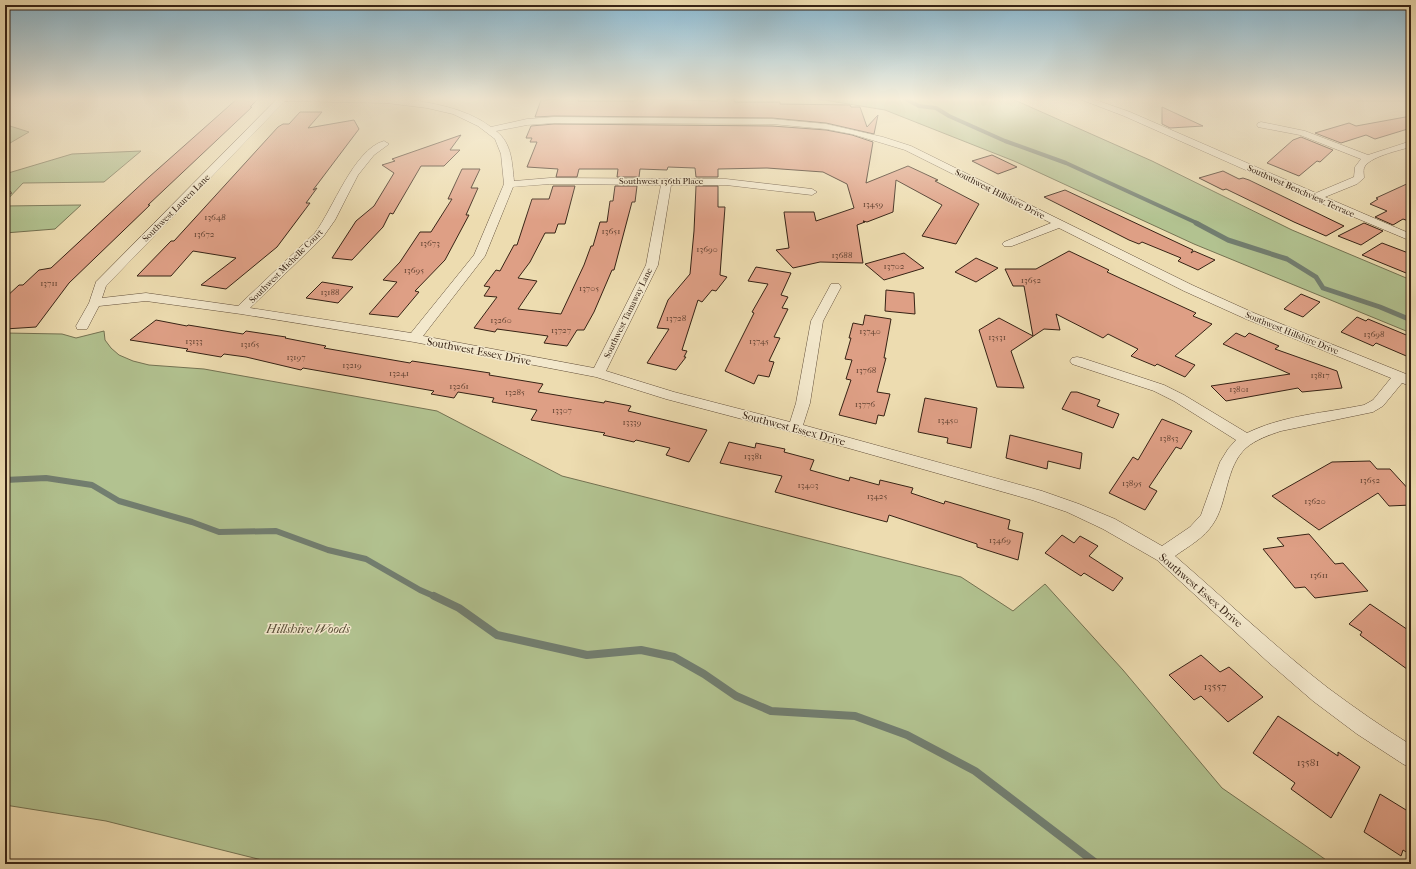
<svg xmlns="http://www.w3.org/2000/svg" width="1416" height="869" font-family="'IM FELL French Canon',serif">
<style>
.green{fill:#b2c290;stroke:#747252}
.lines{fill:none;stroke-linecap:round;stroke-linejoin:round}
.stream-far3{stroke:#727e70;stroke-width:4}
.stream-far2{stroke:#727e70;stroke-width:5}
.stream-far1{stroke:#727e70;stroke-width:6}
.stream{stroke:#727e70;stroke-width:8}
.building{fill:#de9f85;stroke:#372315}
.lane-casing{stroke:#64513c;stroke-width:2}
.street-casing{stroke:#64513c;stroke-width:1}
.secondary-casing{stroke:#372315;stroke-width:2}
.lane{fill:#f3e8cc;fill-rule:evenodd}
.street{fill:#f3e8cc;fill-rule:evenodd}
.secondary{fill:#f3e8cc;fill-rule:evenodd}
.labels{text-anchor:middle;stroke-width:3;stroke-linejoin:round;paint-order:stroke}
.far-street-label{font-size:9px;fill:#372315;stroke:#f3e8cc}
.number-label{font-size:9px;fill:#614231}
.street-label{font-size:11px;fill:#372315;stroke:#f3e8cc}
.near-number-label{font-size:11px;fill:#614231}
.near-park-label{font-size:13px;font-style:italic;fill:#564b34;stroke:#f3e8cc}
</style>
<rect width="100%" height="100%" fill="#eddcb0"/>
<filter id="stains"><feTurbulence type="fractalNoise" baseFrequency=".005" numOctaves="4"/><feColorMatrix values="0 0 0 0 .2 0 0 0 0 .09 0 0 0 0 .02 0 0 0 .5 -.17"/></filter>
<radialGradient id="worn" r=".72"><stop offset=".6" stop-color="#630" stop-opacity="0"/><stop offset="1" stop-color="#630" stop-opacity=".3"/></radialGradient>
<!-- green -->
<path class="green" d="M812,98H1010L1152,161L1292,230L1411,280V333L1194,244L1014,161L885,110Z
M1353,98H1411V101H1357Z
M5,126H10L29,132L5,146Z
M141,151L104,182L23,183L5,202V174L72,154Z
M81,205L55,229L5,233V206Z
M104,331L105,340L111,348L119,355L133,361L149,365L204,369L437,411L562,476L961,577L1013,611L1045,584L1123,670L1222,788L1332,864H278L106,821L5,805V333L62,334L76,338Z"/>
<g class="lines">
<!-- stream-far3 -->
<path class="stream-far3" d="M904,98L919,106L936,108L949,116L1005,141L1066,163L1199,224"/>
<!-- stream-far2 -->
<path class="stream-far2" d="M1196,223L1228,240L1287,259L1316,277L1323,288L1380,307L1411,320"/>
<!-- stream-far1 -->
<path class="stream-far1" d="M5,480L46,478L92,485L119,501L192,522L219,532L276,531L328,550L366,559L420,590L436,597"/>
<!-- stream -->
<path class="stream" d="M434,596L459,608L497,635L587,655L641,650L674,657L704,674L736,696L771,711L855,716L907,735L975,771L1097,864"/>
</g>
<!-- building -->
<path class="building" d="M238,98H259L250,107H252L148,205H150L69,283L36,327L5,329V298L19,285H23L39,270L51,268L149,177Z
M562,99H579L578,101H634L635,99L718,101V99H734L735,102H780V104L850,105L851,107H860L867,127L878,115L874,134L826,123L772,118L554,116L535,117L541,100Z
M1162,107L1203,126L1170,128L1162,124Z
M300,112H322L308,128L354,120L359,129L313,190L317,188L306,203H310L277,247L226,289L201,285L236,258L193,251L171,276H137L171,241H174L278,127L283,124H289Z
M1411,116V128L1375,139L1366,135L1341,143L1315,133L1349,123L1356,126Z
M554,124L772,126L826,130L852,135L873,142L866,183L908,166L938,180L935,181L979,204L956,244L922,236L942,205L896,180L893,212L867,222L863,221L865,222L857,225L863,263L820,262L793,268L776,250L789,248L784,212H814L816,221L854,208L847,184L823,172L767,168L718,169V177H696L695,168L668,167L667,170L640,169L639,177H617L618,169H579L577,177H556L558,169L527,167L537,142H530L532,138H526L531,126Z
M461,135L450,150H460L444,166H421L393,214L390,213L383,227L352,260L332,258L356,221L374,206L394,173L382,165L395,161L392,159Z
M1301,137L1333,150L1320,162L1317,161L1299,176L1267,163L1293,140Z
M992,155L1017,167L998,174L972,161Z
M462,169H480L471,188H478L466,215H469L445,260L415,291L419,292L398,317L369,314L397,282L383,280L400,262L420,232H431L452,199H448Z
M1223,171L1239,179L1243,178L1249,180L1344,226L1326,236L1294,222L1226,189L1223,190L1199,178Z
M1411,182V222L1403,219L1393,225L1375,217L1387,211L1370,204L1378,199L1376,198Z
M553,186H575L565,224H558L555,233H545L530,262L518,278L537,281L518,309L561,314L584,265L591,246H593L600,222H607L610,201H613L615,186H637L635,202H632L614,270H612L594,312L584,330H577L567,346L544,343L548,336L497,329L495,332L474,328L497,297L484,296L490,287L484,286L496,270L500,271L514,245H517L532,199H549Z
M696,186H718V207H725L720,275L727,277L716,291L712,290L702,302L698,300L682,350L687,351L684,357H686L676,370L647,363L669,329L657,328L668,300L690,274L694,231Z
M1065,190L1193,250L1191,253L1194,251L1215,260L1198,270L1178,261L1181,258L1142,242L1139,244L1129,240L1044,197Z
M1364,223L1383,231L1361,245L1338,236Z
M1382,243L1411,254V275L1362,255Z
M1069,251L1109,270L1107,272L1196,313L1193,316L1212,324L1175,356L1195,365L1185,377L1157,364L1155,366L1131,356L1138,349L1108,334L1103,338L1056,314L1060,330L1044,329L1011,351L1024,388L997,387L979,330L999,318L1033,336L1024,286H1013L1005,269H1036Z
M904,253L924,268L884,280L865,264Z
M976,258L998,268L976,282L955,272Z
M756,267L791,273L781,295L788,297L782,308L788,309L774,337L780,338L769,361L774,362L769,377L758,375L754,384L725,371L754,313L752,312L768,284L748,281Z
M322,282L353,287L338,303L306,298Z
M886,290L914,293L915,314L885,311Z
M1301,294L1320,302L1303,317L1284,309Z
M865,315L891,319L884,358H886L877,392L890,394L884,416L878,415L876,424L839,415L851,380L846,379L852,360L845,359L851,338H849L853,323L863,325Z
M1357,317L1366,321L1368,319L1411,337V358L1376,343L1373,346L1341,332Z
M156,320L187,326L188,325L243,334L246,331L286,337L285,338L326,346L324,348L410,363L412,361L490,373L489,375L543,384L538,392L604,403L605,401L631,406L628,411L707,430L689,462L666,455L670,448L636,440L634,442L603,435L605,433L531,420L537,410L492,402L494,398L458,392L454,398L431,394L434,391L303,368L301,370L246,357L224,354L221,357L186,351L188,349L130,340Z
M1236,333L1245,337L1249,333L1279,346L1275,349L1337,371L1342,388L1302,392L1298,388L1226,401L1211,386L1290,374L1223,344Z
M1071,392H1077L1100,400L1097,406L1119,414L1113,428L1062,409Z
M925,398L977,408L971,448L947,443L948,438L918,432Z
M1162,419L1192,431L1181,449L1176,447L1149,487L1157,491L1145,510L1109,493L1133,457L1138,460Z
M1010,435L1082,453L1080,469L1048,461L1047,469L1006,458Z
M729,442L755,448L756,443L785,449L784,452L814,460L810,470L849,481L850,477L879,485L880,480L913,488L911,493L944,504L945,501L1010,520L1008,529L1023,533L1018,560L977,547V544L889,515L887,522L775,492L782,476L720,463Z
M1370,461L1377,469H1390L1411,492V505L1389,506L1378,493L1319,530L1272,496L1332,462Z
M1309,534L1335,564L1343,563L1368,591L1315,598L1305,587L1295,588L1263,549L1284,546L1277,538Z
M1062,535L1074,543L1080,536L1098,546L1089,556L1123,578L1113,591L1084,573L1081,576L1045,553Z
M1370,604L1411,632V672L1360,635L1362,632L1349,624Z
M1201,655L1220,672L1229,667L1263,697L1228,722L1201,696L1194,700L1169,675Z
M1278,716L1338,756V752L1360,767L1331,818L1291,789L1295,783L1253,753Z
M1380,794L1411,813V855L1403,850L1401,856L1364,832Z"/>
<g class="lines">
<defs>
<path id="lane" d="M5,191L10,192L11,193L5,195Z"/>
<path id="street" d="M278,98C339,98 441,89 491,127L527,119L554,117L772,119L826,124L883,137L911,146L1192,285L1254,313L1411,376V386L1402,383L1383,406L1373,412L1281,431C1269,435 1255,440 1246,448C1225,467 1228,502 1213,524C1204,538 1189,546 1175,556C1226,600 1275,647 1328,688C1355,708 1382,727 1411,745V768L1403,764L1357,734L1313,701L1268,662L1157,560L1103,529L1067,512L1032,500L795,433L666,399L596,377L414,342L241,314L146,301L99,306L87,329H77L76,326L89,303L96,282ZM285,101L387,103L427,108L453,114L478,126L495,139L501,154L504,184L474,255L411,333L250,308L323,237L335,220L358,175L374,155L389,144L384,141C354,149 333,209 315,233L238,306L146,293L102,298L106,286ZM554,123L772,124L826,129L852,134L905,150L1051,223L1004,242L1002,244L1004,246H1012L1059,228L1184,291L1246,319L1391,378L1373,400L1364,405C1325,413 1284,415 1247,433L1184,395L1164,385L1082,358L1077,357L1072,358L1070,361L1072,364L1154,391L1174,401L1236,440L1228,449L1220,462L1201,515L1190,527L1162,546L1115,519L1079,504L1042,491L803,425L810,403L823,321L841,287L839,284H831L811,321L796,403L790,422L674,392L606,371L658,265L671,185H726L812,195L817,192L812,189L726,179L550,178L514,181C512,163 512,143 496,131L527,125ZM550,184L661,185L646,265L594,368L423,336L485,256L513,187Z
M1077,98H1090L1130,112L1316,193L1354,177L1355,167L1361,159L1300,135L1258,127L1257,125L1258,123L1261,122L1305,131L1368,155L1411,141V147C1400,150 1368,157 1364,168C1363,171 1364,175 1364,178L1357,184L1325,197L1411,234V241L1311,199L1124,116Z"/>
<path id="secondary" d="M275,98H289L287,101H277Z"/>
</defs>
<!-- lane casing -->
<use href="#lane" class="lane-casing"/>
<!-- street casing -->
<use href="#street" class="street-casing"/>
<!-- secondary casing -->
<use href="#secondary" class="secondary-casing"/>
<!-- lane -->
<use href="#lane" class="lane"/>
<!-- street -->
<use href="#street" class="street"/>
<!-- secondary -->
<use href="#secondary" class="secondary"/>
</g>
<!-- sky -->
<linearGradient id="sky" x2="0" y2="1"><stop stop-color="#88b7d0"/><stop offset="0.45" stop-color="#f7efdb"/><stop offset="1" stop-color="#f7efdb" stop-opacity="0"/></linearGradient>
<rect width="1416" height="220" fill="url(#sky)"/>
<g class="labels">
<!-- far-street labels -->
<g class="far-street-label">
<text x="661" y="184">Southwest 136th Place</text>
<text transform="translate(1301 191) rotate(24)" y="3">Southwest Benchview Terrace</text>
<text transform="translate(1000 194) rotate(27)" y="3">Southwest Hillshire Drive</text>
<text transform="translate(176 208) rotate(-45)" y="3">Southwest Lauren Lane</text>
<text transform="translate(286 266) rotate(-45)" y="3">Southwest Michelle Court</text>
<text transform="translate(628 313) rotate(-64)" y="3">Southwest Tamaway Lane</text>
<text transform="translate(1292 333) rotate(22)" y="3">Southwest Hillshire Drive</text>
</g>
<!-- number labels -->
<g class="number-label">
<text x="873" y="207">13459</text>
<text x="215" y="220">13648</text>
<text x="611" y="234">13651</text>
<text x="204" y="237">13672</text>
<text x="430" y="246">13673</text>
<text x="707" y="252">13690</text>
<text x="842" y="258">13688</text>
<text x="894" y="269">13702</text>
<text x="414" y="273">13695</text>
<text x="1031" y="283">13652</text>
<text x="49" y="286">13711</text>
<text x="589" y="291">13705</text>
<text x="330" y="295">13188</text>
<text x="676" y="321">13728</text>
<text x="501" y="323">13260</text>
<text x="561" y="333">13727</text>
<text x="870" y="334">13740</text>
<text x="1374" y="337">13698</text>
<text x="997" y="340">13531</text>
<text x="194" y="344">13133</text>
<text x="759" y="344">13745</text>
<text x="250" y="347">13165</text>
<text x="296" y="360">13197</text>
<text x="352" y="368">13219</text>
<text x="866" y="373">13768</text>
<text x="399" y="376">13241</text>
<text x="1320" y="378">13817</text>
<text x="459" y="389">13261</text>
<text x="1239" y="392">13801</text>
<text x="515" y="395">13285</text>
<text x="865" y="407">13776</text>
<text x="562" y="413">13307</text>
<text x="948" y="423">13450</text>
<text x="632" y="425">13339</text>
<text x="1169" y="441">13853</text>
<text x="753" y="459">13381</text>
<text x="1370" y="483">13652</text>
<text x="1132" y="486">13895</text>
<text x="808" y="488">13403</text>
<text x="877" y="499">13425</text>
<text x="1315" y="504">13620</text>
<text x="1000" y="543">13469</text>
<text x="1319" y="578">13611</text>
</g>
<!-- street labels -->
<g class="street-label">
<text transform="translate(479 351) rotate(11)" y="4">Southwest Essex Drive</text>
<text transform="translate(794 428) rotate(15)" y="4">Southwest Essex Drive</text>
<text transform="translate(1201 590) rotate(41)" y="4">Southwest Essex Drive</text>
</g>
<!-- near-number labels -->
<g class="near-number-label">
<text x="1215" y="690">13557</text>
<text x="1308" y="766">13581</text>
</g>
<!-- near-park labels -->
<g class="near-park-label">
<text x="308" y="633">Hillshire Woods</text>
</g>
</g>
<!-- margin -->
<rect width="1416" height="869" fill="none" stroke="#eddcb0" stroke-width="20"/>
<rect x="6" y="6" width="1404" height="857" fill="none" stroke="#372315" stroke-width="2"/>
<rect x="10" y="10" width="1396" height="849" fill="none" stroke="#372315"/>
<rect width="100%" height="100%" filter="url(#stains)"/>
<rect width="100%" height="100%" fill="url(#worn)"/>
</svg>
